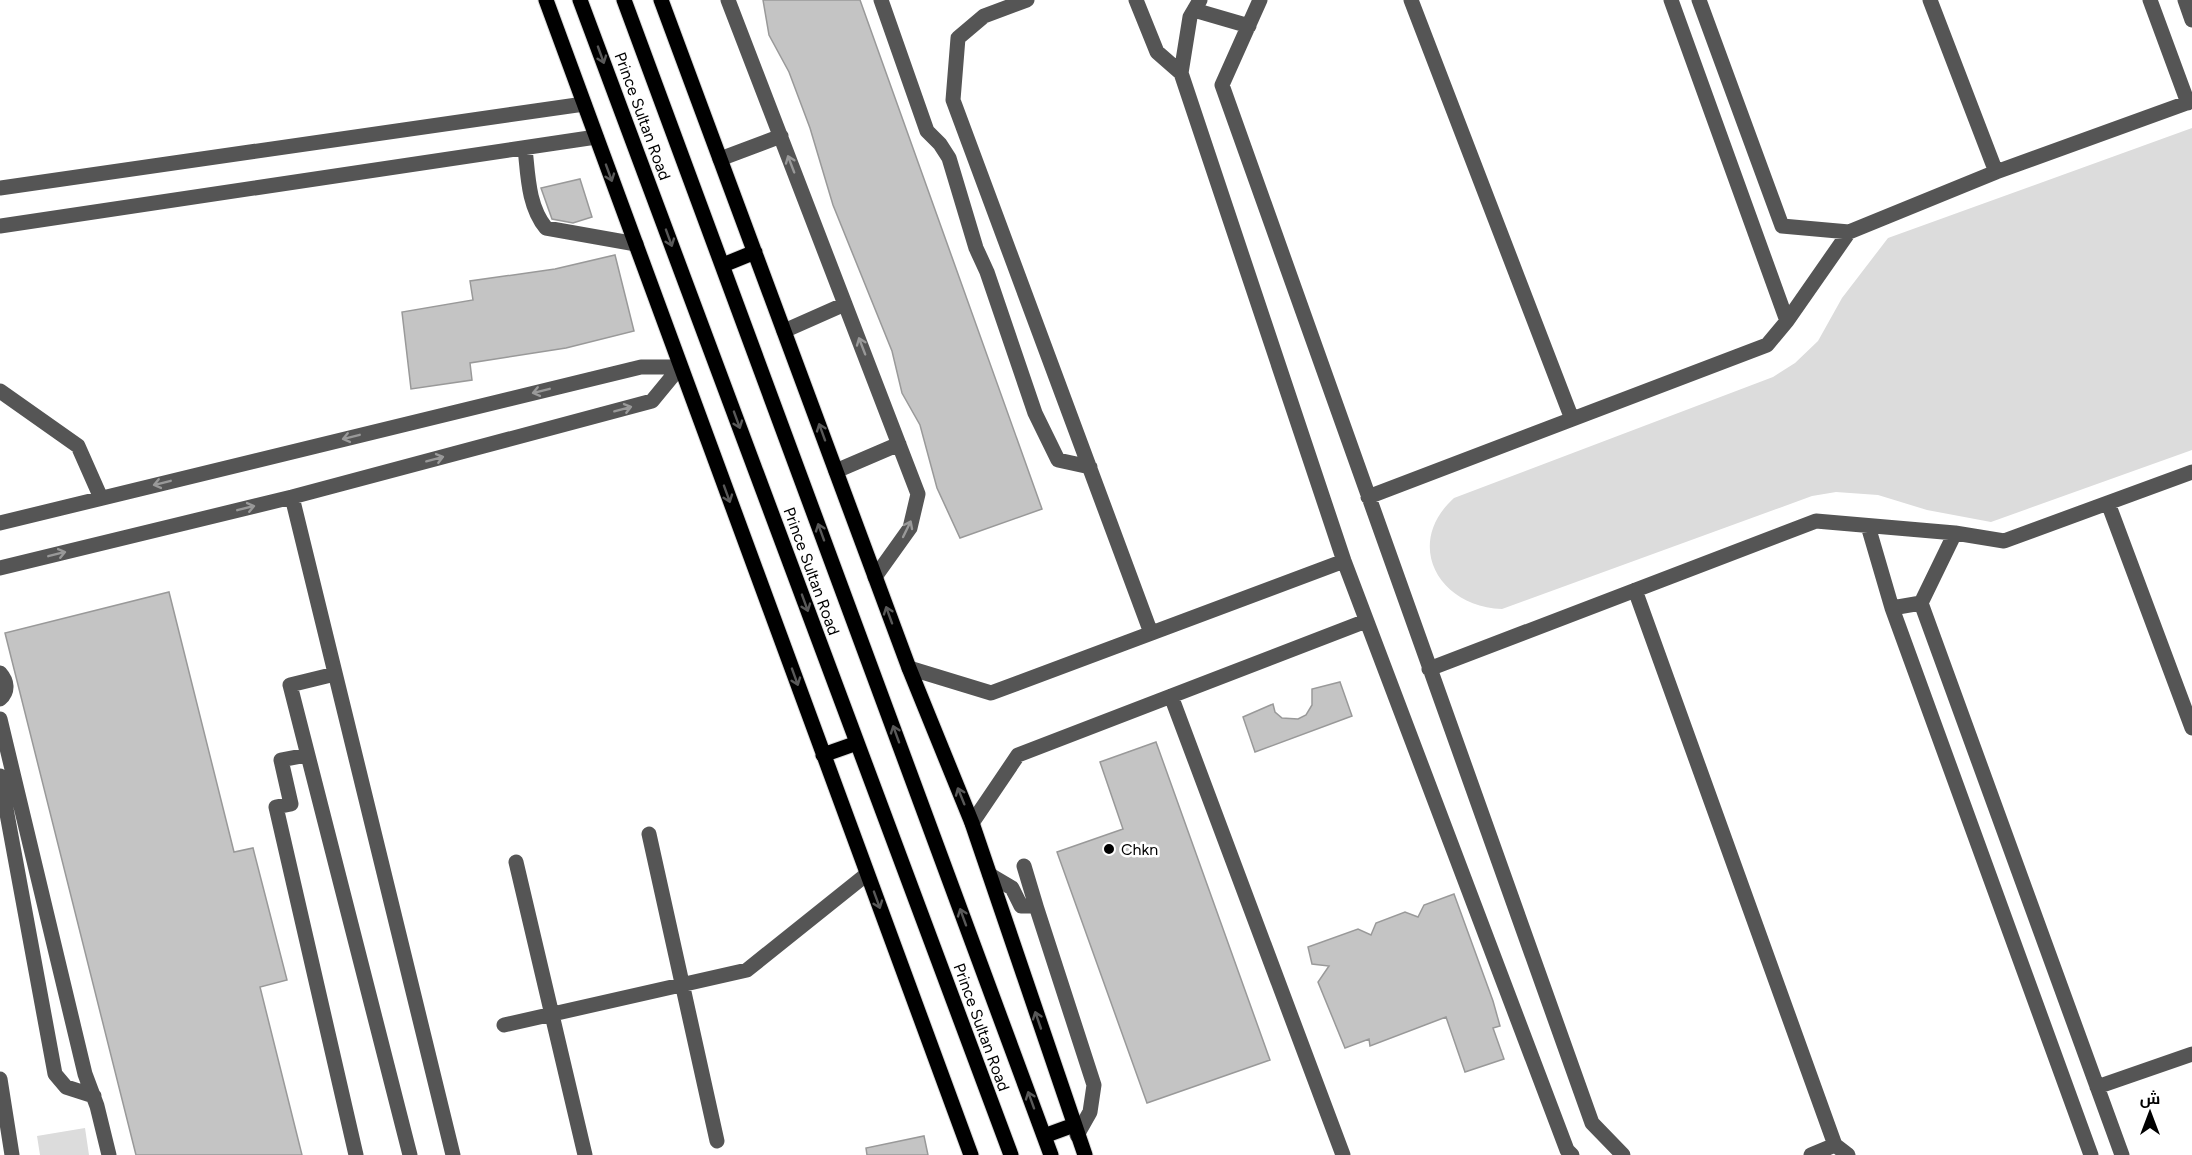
<svg xmlns="http://www.w3.org/2000/svg" width="2192" height="1155" font-family="Figtree,Cairo,sans-serif">
<style>
.green{fill:#dcdcdc}
.building{fill:#c4c4c4;stroke:#999;stroke-width:1.5}
.lines{fill:none;stroke-linecap:round;stroke-linejoin:round}
.major-casing{stroke:#dbdbdb;stroke-width:17}
.minor{stroke:#555;stroke-width:15}
.major{stroke:#000;stroke-width:15}
.oneway{stroke:#595959}
.oneway2{stroke:#999}
.poi-dot{fill:#000;stroke:#fff;stroke-width:2}
.labels{text-anchor:middle;stroke-width:5;stroke-linejoin:round;paint-order:stroke}
.street-label{font-size:16px;fill:#000;stroke:#fff}
.poi-label{font-size:16px;fill:#000;stroke:#fff;text-anchor:start}
</style>
<rect width="100%" height="100%" fill="#fff"/>
<!-- green -->
<path class="green" d="M2192,128V450L1991,522L1927,510L1878,495L1836,492L1812,496L1502,609C1439,607 1403,544 1454,498L1773,377L1795,363L1818,341L1842,298L1888,238Z
M85,1128L89,1155H40L37,1136Z"/>
<!-- building -->
<path class="building" d="M763,0H860L1042,509L960,538L937,488L920,425L902,393L892,351L833,205L810,128L789,72L769,35Z
M580,179L592,217L573,223L552,219L541,188Z
M615,255L634,331L566,348L470,363L472,380L411,389L402,312L473,300L470,281L555,269Z
M169,592L234,852L253,848L287,980L260,987L302,1155H136L5,633Z
M1340,682L1352,716L1255,752L1243,717L1273,704L1275,712L1282,718L1298,719L1306,715L1312,705V689Z
M1156,742L1270,1060L1147,1103L1057,852L1123,829L1100,762Z
M1454,894L1493,1001L1500,1026L1493,1028L1504,1059L1465,1072L1446,1017L1370,1046L1369,1039L1345,1048L1318,982L1329,966L1312,964L1308,947L1358,929L1371,935L1376,923L1405,912L1418,917L1424,905Z
M924,1136L928,1155H867L866,1148Z"/>
<g class="lines">
<defs>
<path id="major" d="M546,0L971,1155
M580,0L1011,1155
M624,0L1051,1155
M661,0L909,668L972,823L1085,1155
M723,265L755,252
M823,755L857,743
M1044,1136L1074,1125"/>
</defs>
<!-- major casing -->
<use href="#major" class="major-casing"/>
<!-- minor -->
<path class="minor" d="M728,0L918,494L910,528L875,577
M881,0L927,131L940,144L949,158L976,248L987,272L1035,413L1058,460L1090,467
M1027,0L984,16L958,38L953,100L1151,633
M1136,0L1157,52L1181,73
M1200,0L1190,17L1181,73L1344,561L1567,1150L1572,1155
M1260,0L1222,85L1592,1123L1623,1155
M1411,0L1572,419
M1671,0L1787,321
M1699,0L1782,226L1849,232
M1930,0L1996,172
M2150,0L2188,103
M2185,0L2192,20
M1194,10L1249,26
M525,148C528,175 528,206 546,228L636,244
M720,159L781,136
M0,188L584,104
M0,226L596,137
M784,331L845,304
M0,391L78,446L101,498
M836,471L899,444
M292,497L453,1155
M1368,497L1767,345L1787,321L1849,232L1996,172L2192,101
M2108,503L2192,728
M0,523L641,367H680
M1868,526L1892,608L2091,1155
M1955,533L1921,603L2122,1155
M0,568L292,497L652,401L680,367
M1635,590L1835,1145L1811,1155
M1892,608L1921,603
M909,668L991,693L1344,561
M1429,669L1816,521L1955,533L2004,541L2192,472
M0,673C7,681 9,691 0,699
M335,674L290,685L410,1155
M1171,696L1343,1155
M0,719L85,1074L97,1106L109,1155
M307,755L281,760L291,804L276,807L356,1155
M0,776L55,1074L66,1087L94,1096
M972,823L1018,755L1366,621
M649,834L717,1141
M516,862L585,1155
M1024,866L1036,906
M990,875L1012,888L1021,906H1036L1094,1085L1090,1112L1077,1135
M504,1025L747,970L867,874
M0,1079L12,1155
M2097,1087L2192,1054
M1835,1145L1848,1155"/>
<!-- major -->
<use href="#major" class="major"/>
</g>
<!-- one-way arrows -->
<defs><path id="oneway-shaft" d="M-6 0H5M1.5-3L5.5 0L1.5 3" fill="none" stroke-width="1.6" stroke-linecap="round" stroke-linejoin="round" transform="scale(1.5)"/></defs>
<g class="oneway">
<use href="#oneway-shaft" transform="translate(601 55) rotate(70)"/>
<use href="#oneway-shaft" transform="translate(609 173) rotate(70)"/>
<use href="#oneway-shaft" transform="translate(669 238) rotate(70)"/>
<use href="#oneway-shaft" transform="translate(737 420) rotate(70)"/>
<use href="#oneway-shaft" transform="translate(822 432) rotate(-110)"/>
<use href="#oneway-shaft" transform="translate(727 494) rotate(70)"/>
<use href="#oneway-shaft" transform="translate(821 532) rotate(-110)"/>
<use href="#oneway-shaft" transform="translate(805 603) rotate(70)"/>
<use href="#oneway-shaft" transform="translate(889 615) rotate(-110)"/>
<use href="#oneway-shaft" transform="translate(795 677) rotate(70)"/>
<use href="#oneway-shaft" transform="translate(896 734) rotate(-110)"/>
<use href="#oneway-shaft" transform="translate(961 796) rotate(-112)"/>
<use href="#oneway-shaft" transform="translate(877 900) rotate(70)"/>
<use href="#oneway-shaft" transform="translate(963 917) rotate(-110)"/>
<use href="#oneway-shaft" transform="translate(1038 1020) rotate(-109)"/>
<use href="#oneway-shaft" transform="translate(1031 1100) rotate(-110)"/>
</g>
<g class="oneway2">
<use href="#oneway-shaft" transform="translate(791 164) rotate(-111)"/>
<use href="#oneway-shaft" transform="translate(862 346) rotate(-111)"/>
<use href="#oneway-shaft" transform="translate(541 391) rotate(166)"/>
<use href="#oneway-shaft" transform="translate(623 409) rotate(-15)"/>
<use href="#oneway-shaft" transform="translate(351 437) rotate(166)"/>
<use href="#oneway-shaft" transform="translate(435 459) rotate(-15)"/>
<use href="#oneway-shaft" transform="translate(162 483) rotate(166)"/>
<use href="#oneway-shaft" transform="translate(246 508) rotate(-14)"/>
<use href="#oneway-shaft" transform="translate(907 529) rotate(-64)"/>
<use href="#oneway-shaft" transform="translate(57 554) rotate(-14)"/>
</g>
<!-- markers -->
<circle class="poi-dot" cx="1109" cy="849" r="6"/>
<g class="labels">
<!-- street labels -->
<g class="street-label">
<text transform="translate(643 116) rotate(70)" y="6">Prince Sultan Road</text>
<text transform="translate(812 571) rotate(70)" y="6">Prince Sultan Road</text>
<text transform="translate(982 1027) rotate(70)" y="6">Prince Sultan Road</text>
</g>
<!-- poi labels -->
<g class="poi-label">
<text x="1121" y="855">Chkn</text>
</g>
</g>
<!-- north arrow -->
<g transform="translate(2150 1113)" stroke="#ffffff" stroke-width="4.5" paint-order="stroke">
<path d="M0-4.5L10 22L0 15L-10 22Z" fill="#000000"/>
<text y="-9" font-size="16" font-weight="bold" text-anchor="middle" fill="#000000">ش</text>
</g>
</svg>
